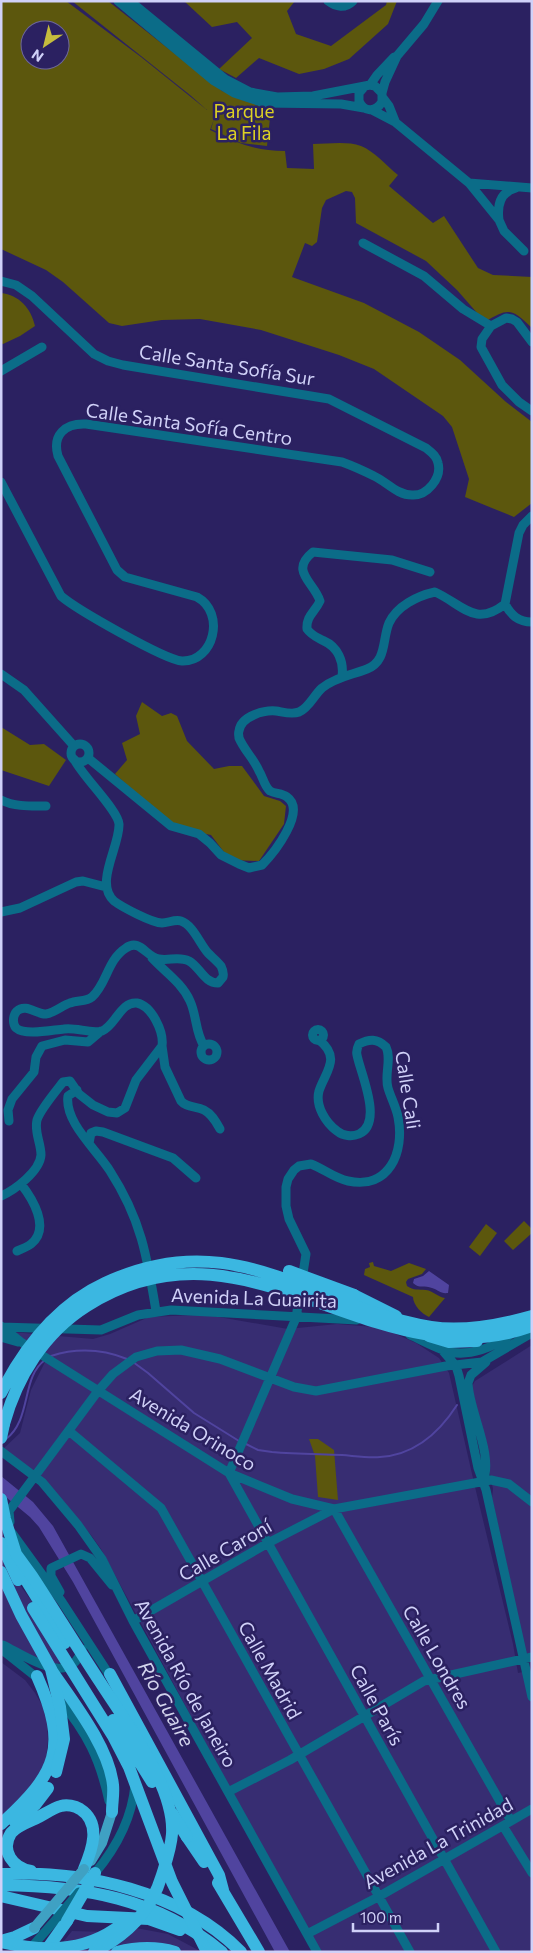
<svg xmlns="http://www.w3.org/2000/svg" width="533" height="1953" font-family="Commissioner,sans-serif">
<style>
.built{fill:#372d72}
.green{fill:#5c570d;fill-rule:evenodd}
.water{fill:#50449f}
.lines{fill:none;stroke-linecap:round;stroke-linejoin:round}
.stream{stroke:#50449f;stroke-width:2}
.minor{stroke:#0b6c88;stroke-width:9}
.major{stroke:#3fa1c3;stroke-width:10}
.highway{stroke:#3bb7e1;stroke-width:12}
.minor-bridge{stroke:#0b6c88;stroke-width:9}
.major-bridge{stroke:#3fa1c3;stroke-width:10}
.highway-bridge{stroke:#3bb7e1;stroke-width:12}
.labels{text-anchor:middle;stroke-width:5;stroke-linejoin:round;paint-order:stroke}
.park-label{font-size:19px;fill:#ddd124;stroke:#2b2161}
.street-label{font-size:19px;fill:#d0d1f8;stroke:#2b2161}
.water-label{font-size:20px;font-style:italic;fill:#d2d3ec;stroke:#2b2161}
</style>
<rect width="100%" height="100%" fill="#2b2161"/>
<!-- built -->
<path class="built" d="M195,1315L213,1316L288,1329L337,1324L374,1327L389,1331L416,1343L439,1358L449,1373L475,1487L513,1644L518,1673L532,1670V1952H318L101,1549L91,1535L68,1508L2,1450L20,1433L31,1390L46,1360L12,1332L93,1339L110,1334L149,1317Z
M532,1345V1656L526,1653L492,1498L493,1489L472,1386L475,1381Z
M1,1554L17,1581L38,1610L61,1662L56,1665L1,1646Z
M1,1662L25,1680L35,1693L42,1705L47,1723L48,1740L46,1759L39,1778L1,1819Z
M136,1928L168,1934L202,1952H55L72,1931L107,1932Z"/>
<!-- green -->
<path class="green" d="M1,1H66L141,57L207,110L190,95L72,1H108L222,91L271,109L267,146L241,143L211,129L214,119L210,130C238,143 254,151 285,151L287,168L314,169L313,144C328,144 347,141 361,146C374,151 387,166 398,175L389,186L433,223L444,216L478,268L493,275L532,277V328C512,309 509,307 485,322L457,290L426,261L356,223L355,198L352,192L346,191L326,200L322,208L317,242L312,246L305,243L292,277L364,303L419,332L460,360L506,402L532,422V503L514,517L465,497L469,479L452,427L443,416L374,369L339,355L261,330L200,319L162,320L122,326L109,323L63,282L46,270L1,249ZM30,30H60V60H30Z
M184,1H295L287,11L296,34L331,46L386,5L387,1H397L388,24L349,59L324,69L299,74L259,58L236,78L219,69L252,38L237,22L212,27Z
M1,293C19,295 31,308 35,326L20,336L3,344L1,343Z
M142,702L162,716L171,713L177,716L187,741L214,769L229,766H242L264,796L280,801L286,806L284,824L259,861L230,860L211,835L174,828L115,774L127,760L122,743L140,734L136,716Z
M1,727L30,745L44,744L66,760L49,786L1,770Z
M524,1221L532,1229V1233L513,1250L504,1241Z
M486,1224L497,1233L480,1256L469,1247Z
M373,1262L374,1266L391,1271L409,1263L426,1269L422,1274L408,1279L406,1282L407,1286C414,1291 418,1289 426,1290C433,1291 438,1297 445,1298L429,1317C422,1314 413,1305 413,1297L364,1275L365,1269L370,1267L369,1263Z
M309,1439H318L334,1450L338,1500L318,1497L315,1456Z"/>
<!-- water -->
<path class="water" d="M429,1271L449,1285L448,1293C440,1294 439,1290 432,1288C425,1285 419,1289 413,1283L414,1279L423,1276Z
M1,1476L33,1502L53,1526L290,1952H275L73,1582L39,1527L30,1517L1,1493Z"/>
<g class="lines">
<!-- stream -->
<path class="stream" d="M51,1356C76,1348 102,1349 127,1359
M133,1362L148,1373L194,1413L239,1441
M6,1439C32,1419 21,1377 45,1360
M246,1444L258,1450L272,1452C296,1454 319,1454 342,1455C355,1456 368,1458 380,1457C414,1455 439,1433 457,1405"/>
<!-- minor -->
<path class="minor" d="M118,1L214,81L234,93L264,103L341,104L364,108
M130,1L225,79L250,92L277,97L313,96L370,85L375,86L382,93V102C375,113 364,112 359,101V93L365,86
M328,1C336,7 345,9 353,1
M370,85L377,75L394,57
M382,93L385,82L397,56L424,24L438,1
M383,98L389,106L395,121
M372,110L395,122L469,183L499,220L504,231L524,251
M469,183L532,188
M499,220C497,205 500,192 516,188
M363,243L424,276L463,309L491,326
M1,281L16,285L32,296L94,354L108,361L123,365L329,399L426,448C431,452 437,456 438,463C442,478 427,496 412,495C397,495 387,482 374,476C364,471 353,466 342,462L86,424C65,423 52,435 58,456L117,570L125,577L197,597C226,613 214,662 182,661C165,660 76,609 61,596L1,482
M532,342L517,322L512,319L506,318L491,326L482,339L481,347L502,385L519,402L532,411
M1,371L42,347
M532,516L523,525L519,533L505,604C511,615 518,622 532,622
M1,674L24,690L74,746
M342,676C344,662 338,647 324,641C317,637 312,636 307,629C306,616 315,612 320,601C314,582 289,571 313,552L392,560L430,572
M71 753a9 9 0 1 1 18 0a9 9 0 1 1-18 0Z
M88,758L171,826L199,834L210,843L221,855L239,864L249,868L262,865C274,853 307,811 287,797C282,793 275,794 270,791C264,786 263,777 259,771C254,759 244,750 239,738C239,736 238,733 239,731C241,716 264,710 276,711C283,712 292,715 299,712C309,708 314,695 322,688C336,677 352,675 367,669C387,661 382,640 389,623C397,606 417,596 435,592C462,604 475,628 505,604
M1,800C15,807 31,806 46,806
M1,912L20,908L76,882L83,881L106,887
M152,958C165,972 182,983 190,1001C197,1016 195,1032 204,1046
M312.5 1035a5.5 5.5 0 1 1 11 0a5.5 5.5 0 1 1-11 0Z
M201 1052a8 8 0 1 1 16 0a8 8 0 1 1-16 0Z
M162,1046L165,1067L181,1101C187,1108 196,1106 204,1110C212,1114 216,1122 220,1129
M77,1090L68,1096C64,1122 97,1150 110,1171C141,1219 147,1256 156,1311
M9,1121L8,1110L12,1099L34,1072L36,1057L42,1046L65,1040L88,1042L101,1031
M89,1143L91,1133L96,1131L103,1132L173,1158L196,1178
M1,1196C15,1190 40,1171 41,1155C41,1143 34,1132 37,1120C40,1110 56,1091 63,1082L70,1081L79,1094L93,1105L108,1112L117,1113L125,1108L136,1080L162,1046C164,1032 152,1006 137,1003C121,1001 115,1026 102,1031C90,1034 76,1027 64,1029C52,1030 25,1036 16,1028C12,1023 13,1015 17,1011C26,1003 37,1015 46,1014C54,1013 63,1005 70,1003C77,1000 86,1002 92,997C107,984 107,960 126,948C140,938 146,957 159,959C169,961 179,956 189,961C200,967 204,983 218,983L223,977C224,973 223,970 221,966C217,961 212,957 208,953C200,944 193,925 181,921C175,919 168,923 162,923C152,923 122,907 114,901C94,883 120,846 119,824C118,810 82,776 74,759
M17,1251C22,1249 27,1247 31,1244C51,1228 32,1198 21,1184
M1,1326L21,1342L229,1473L292,1499L334,1509L491,1480L509,1484L532,1502
M1,1327L101,1330L138,1315L171,1310L357,1320
M410,1335C421,1340 432,1346 443,1350C467,1359 497,1347 516,1330
M1,1337L18,1342
M443,1351L456,1366L459,1376L478,1468L486,1490L532,1697
M69,1431L161,1508L410,1952
M1,1451L42,1482L78,1525L102,1559L133,1621L317,1952
M229,1473L296,1318L306,1254L289,1219L286,1206V1187L288,1179L294,1170L299,1166L311,1164C324,1169 334,1178 348,1181C389,1190 405,1152 398,1117C396,1107 391,1098 388,1088C384,1075 392,1059 386,1047C377,1038 369,1039 359,1044C357,1048 356,1051 357,1055C360,1072 384,1123 359,1134C352,1137 343,1136 337,1131C326,1123 315,1106 319,1091C325,1072 342,1058 319,1040
M229,1473L496,1952
M483,1482C494,1454 469,1412 468,1383L471,1375L486,1362
M334,1509L511,1821
M10,1522L9,1511L98,1391L113,1374L136,1357L157,1351L181,1350L220,1359L294,1387L316,1391L446,1366L482,1362L532,1333
M12,1533L62,1602L112,1679
M60,1592L51,1576V1568L81,1554L90,1558L112,1585
M133,1621L268,1543L334,1509
M3,1645C26,1656 70,1689 82,1649
M1,1649L40,1680
M59,1700C87,1732 100,1760 109,1801
M228,1792L290,1760L424,1681L532,1657
M503,1826L532,1873
M95,1873C116,1848 132,1818 135,1785
M307,1934L378,1897L532,1809
M29,1950L58,1917"/>
<!-- major -->
<path class="major" d="M91,1861L102,1843L112,1812"/>
<!-- highway -->
<path class="highway" d="M354,1295L396,1316
M429,1336L449,1342L477,1341
M1,1438L4,1424
M1,1543L18,1580
M18,1561L26,1580L65,1643
M52,1671C73,1702 109,1747 113,1785C114,1794 112,1803 112,1812
M110,1674L219,1875L223,1890
M15,1822L35,1805L48,1788
M1,1824C57,1773 69,1748 37,1676
M187,1837L204,1862
M31,1871C13,1868 0,1851 11,1833C17,1826 28,1822 37,1818C45,1814 53,1808 61,1806C67,1804 75,1806 80,1809C102,1823 92,1850 84,1869
M1,1874C84,1870 181,1891 241,1952
M218,1883L259,1952
M1,1885C83,1886 157,1898 222,1952
M1,1896L87,1916L149,1919L180,1930
M1,1941L15,1937L34,1928
M45,1952L67,1921
M117,1952C137,1947 155,1946 175,1952"/>
<!-- minor-bridge -->
<path class="minor-bridge" d="M58,1917L79,1892"/>
<!-- major-bridge -->
<path class="major-bridge" d="M34,1928L84,1869"/>
<!-- highway-bridge -->
<path class="highway-bridge" d="M289,1271L354,1295
M1,1393C25,1346 57,1305 105,1283C235,1222 311,1307 431,1327C464,1332 500,1325 532,1316
M4,1424C17,1377 44,1333 87,1306C247,1204 374,1384 532,1326
M1,1499L5,1519L16,1554L32,1576C55,1611 77,1647 100,1682C125,1721 175,1786 172,1834C171,1848 166,1862 162,1875C151,1912 127,1935 94,1952
M1,1572L21,1615L51,1669L60,1707L64,1739L56,1772
M33,1608L113,1736L129,1767L172,1882L207,1952
M113,1720L152,1782
M172,1813L187,1837
M67,1921L95,1873
M1,1942C48,1953 91,1952 128,1919"/>
</g>
<g class="labels">
<!-- park labels -->
<g class="park-label">
<text x="244" y="118">Parque<tspan x="244" dy="22">La Fila</tspan></text>
</g>
<!-- street labels -->
<g class="street-label">
<text transform="translate(227 365) rotate(9)" y="7">Calle Santa Sofía Sur</text>
<text transform="translate(189 424) rotate(8)" y="7">Calle Santa Sofía Centro</text>
<text transform="translate(408 1090) rotate(81)" y="7">Calle Cali</text>
<text transform="translate(254 1298) rotate(2)" y="7">Avenida La Guairita</text>
<text transform="translate(193 1429) rotate(31)" y="7">Avenida Orinoco</text>
<text transform="translate(225 1550) rotate(-30)" y="7">Calle Caroní</text>
<text transform="translate(437 1657) rotate(60)" y="7">Calle Londres</text>
<text transform="translate(270 1670) rotate(61)" y="7">Calle Madrid</text>
<text transform="translate(186 1683) rotate(61)" y="7">Avenida Río de Janeiro</text>
<text transform="translate(377 1705) rotate(61)" y="7">Calle París</text>
<text transform="translate(438 1843) rotate(-29)" y="7">Avenida La Trinidad</text>
</g>
<!-- water labels -->
<g class="water-label">
<text transform="translate(166 1704) rotate(61)" y="7">Río Guaire</text>
</g>
</g>
<!-- border -->
<rect width="533" height="1953" fill="none" stroke="#d0d1f8" stroke-width="5"/>
<!-- north arrow -->
<g transform="translate(45 45) rotate(215)"><circle r="24" fill="#2b2161" stroke="#6d679d"/>
<path d="M0-4L9 19L0 12L-9 19Z" fill="#c5bc3d"/>
<text y="-8" font-size="14" font-weight="bold" text-anchor="middle" fill="#d0d1f8">N</text>
</g>
<!-- scale -->
<path d="M353 1923v8h85v-8" fill="none" stroke="#d0d1f8" stroke-width="2.5"/>
<text x="360" y="1923" font-size="15" fill="#d0d1f8" stroke="#2b2161" stroke-width="4" paint-order="stroke">100 m</text>
</svg>
